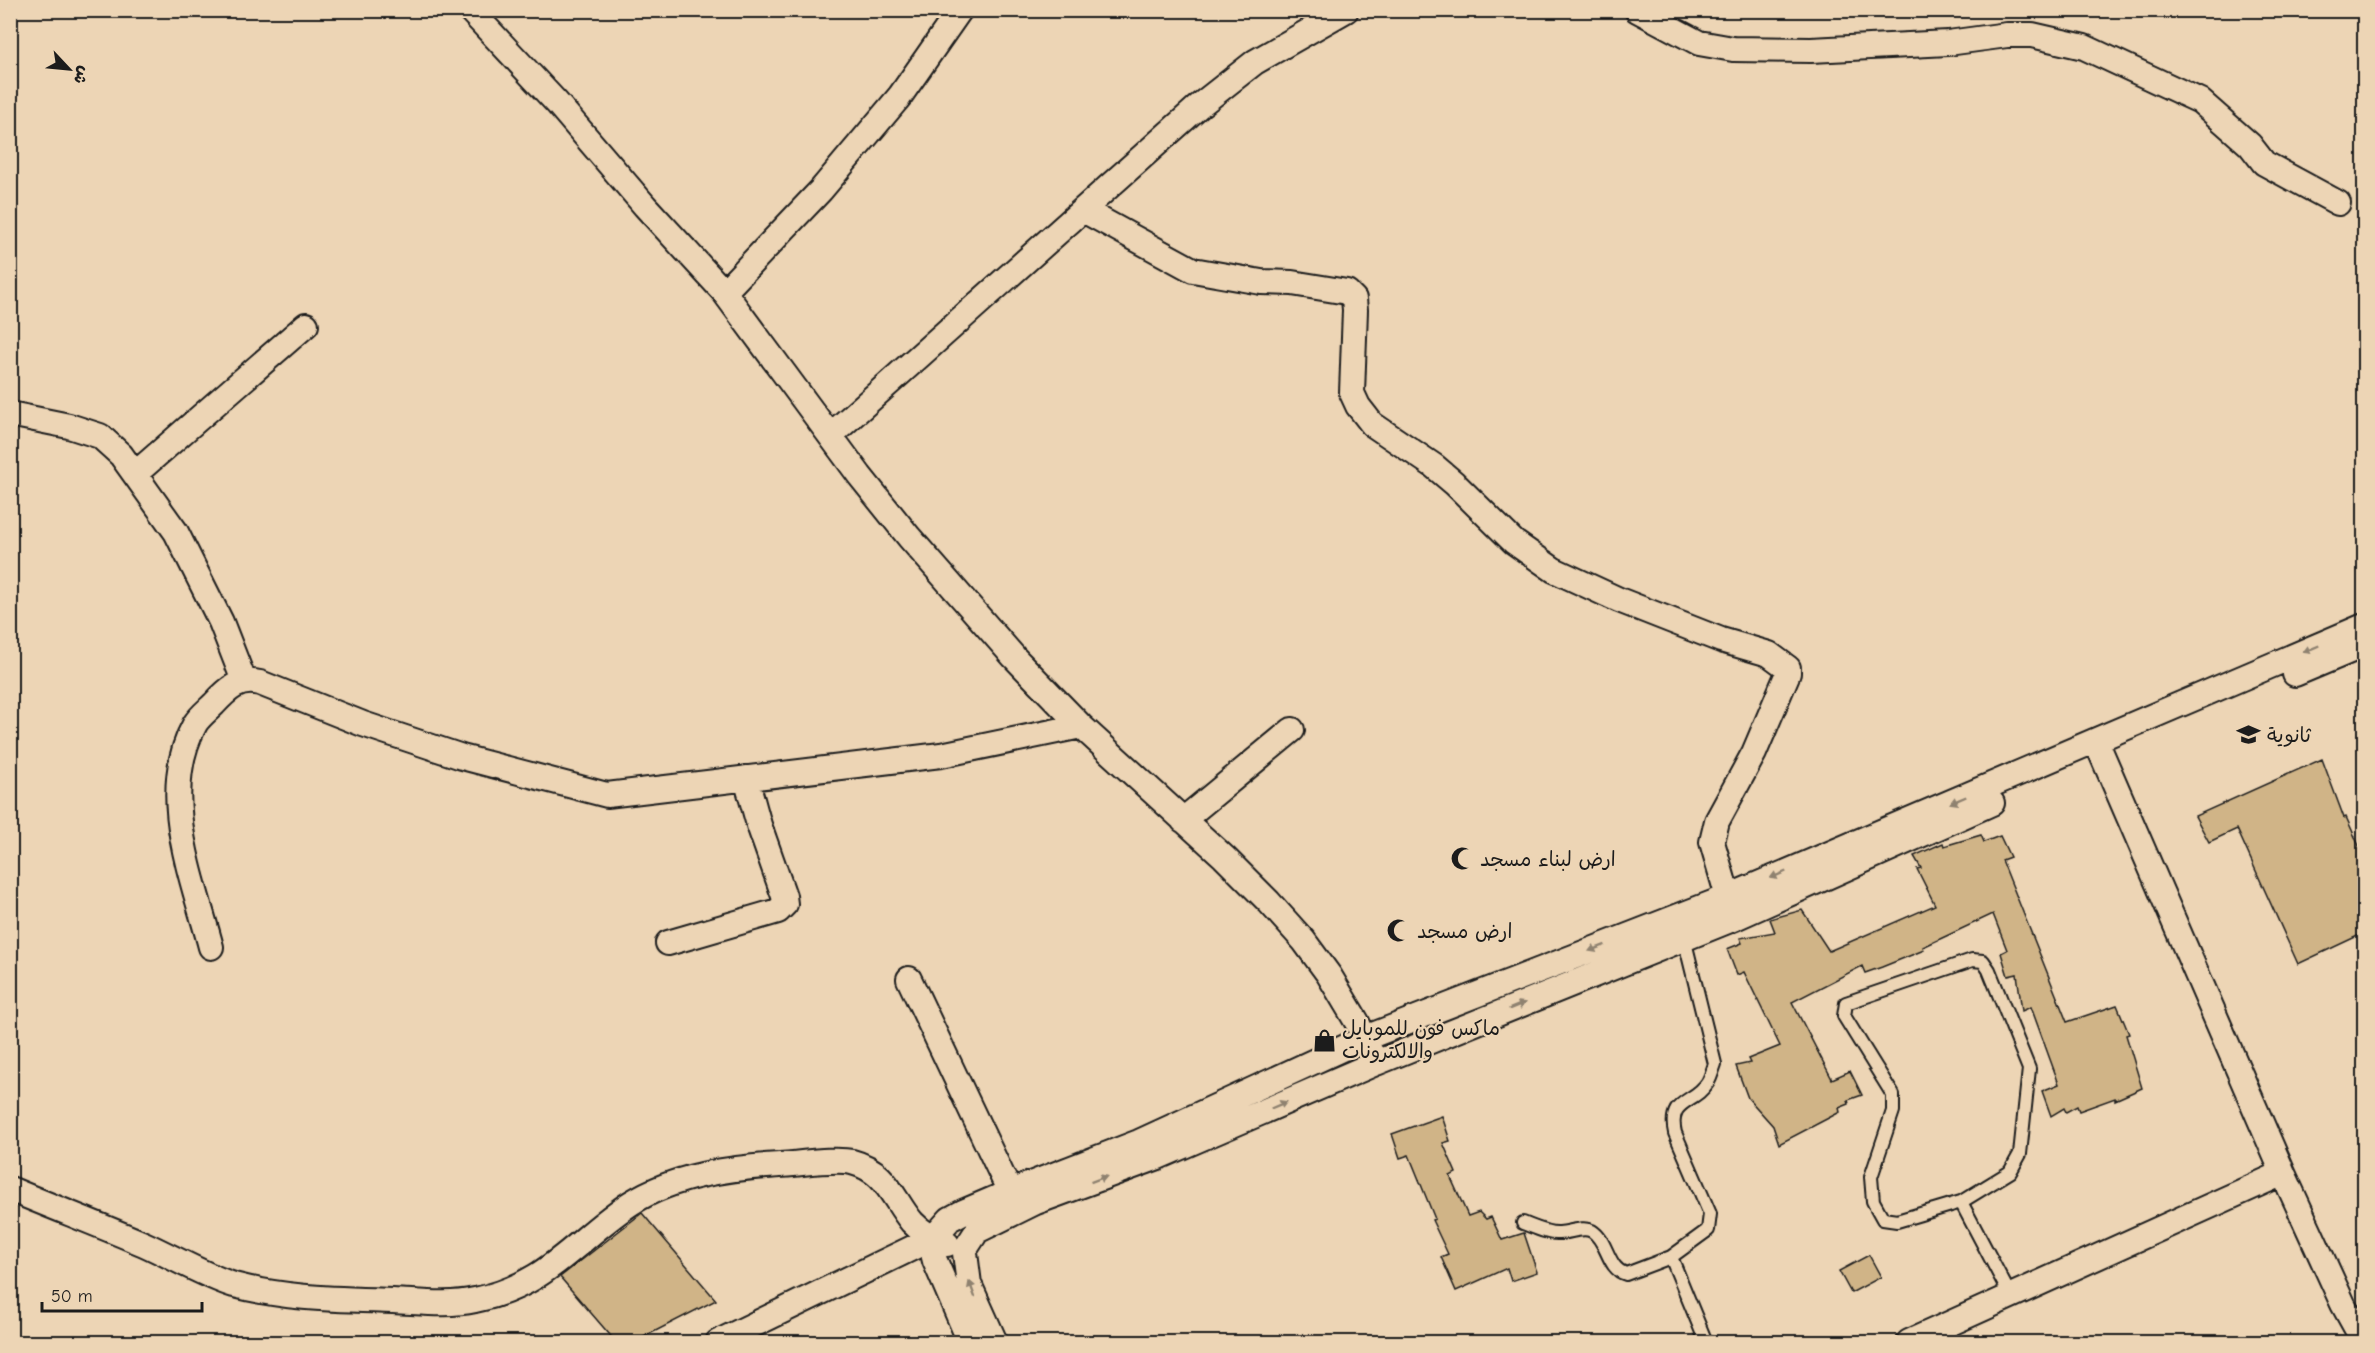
<svg xmlns="http://www.w3.org/2000/svg" width="2375" height="1353" font-family="'Comic Neue','Playpen Sans Arabic',sans-serif">
<style>
.building{fill:#d0b487;stroke:#1c1c1c;stroke-width:1.5}
.lines{fill:none;stroke-linecap:round;stroke-linejoin:round}
.lane-casing{stroke:#1c1c1c;stroke-width:16}
.street-casing{stroke:#1c1c1c;stroke-width:28}
.lane{stroke:#edd5b5;stroke-width:12}
.street{stroke:#edd5b5;stroke-width:24}
.oneway{fill:#8f8270}
.labels{text-anchor:middle;stroke-width:4.5;stroke-linejoin:round;paint-order:stroke}
.poi-label{font-size:20px;fill:#1c1c1c;stroke:#edd5b5;text-anchor:start}
</style>
<rect width="100%" height="100%" fill="#edd5b5"/>
<filter id="ink" filterUnits="userSpaceOnUse"><feTurbulence type="fractalNoise" baseFrequency=".0167" numOctaves="2"/><feDisplacementMap in="SourceGraphic" scale="12" xChannelSelector="R" yChannelSelector="G"/><feConvolveMatrix kernelMatrix="1 2 1 2 8 2 1 2 1" color-interpolation-filters="sRGB"/></filter>
<g filter="url(#ink)">
<!-- building -->
<path class="building" d="M2322,759L2344,818L2346,817L2364,857V933L2298,964L2237,829L2209,842L2195,816Z
M1981,835L1984,842L2000,836L2010,857L2002,860L2067,1022L2117,1005L2129,1034L2126,1035L2142,1088L2115,1100V1098L2079,1111L2077,1106L2066,1112L2064,1108L2051,1116L2042,1091L2059,1084L2031,1007L2022,1011L2017,974L2008,976L2001,953L2007,950L1993,914L1923,947L1924,950L1882,967L1865,973L1862,966L1792,1002L1832,1079L1850,1071L1862,1095L1848,1100L1849,1104L1839,1108L1840,1112L1779,1144L1773,1126L1748,1098L1736,1066L1750,1063L1748,1059L1780,1046L1744,972L1737,975L1727,949L1742,943L1740,938L1775,932L1770,919L1802,910L1829,951L1935,905L1917,869L1921,868L1914,856L1943,843L1944,846Z
M1442,1116L1450,1141L1443,1143L1456,1173L1450,1176L1468,1216L1479,1212L1486,1219L1491,1217L1502,1240L1524,1233L1537,1272L1511,1281L1507,1268L1456,1291L1441,1257L1448,1254L1432,1220L1435,1219L1409,1155L1400,1158L1392,1134Z
M642,1213L716,1300L634,1342H616L560,1277Z
M1869,1255L1881,1277L1851,1293L1839,1271Z"/>
<g class="lines">
<defs>
<path id="lane" d="M1972,960L1983,961L1989,970L2029,1069L2020,1154L2010,1172L1961,1202L1897,1221L1883,1219L1873,1201L1871,1177L1893,1111V1095L1844,1016L1846,1003Z
M1961,1202L2010,1295
M1523,1223C1534,1227 1548,1234 1559,1233C1569,1233 1583,1226 1592,1231C1608,1241 1607,1269 1626,1274L1671,1257L1708,1230L1710,1214L1675,1133C1667,1098 1695,1104 1708,1082C1711,1077 1713,1069 1715,1064L1684,938
M1671,1257L1706,1342"/>
<path id="street" d="M470,10L557,103L645,206L724,292L860,476L909,537L1014,657L1081,726L1224,857L1269,902L1304,941L1329,975L1357,1022L1371,1053
M1637,10L1699,43L1733,49L1811,50L1948,43L2007,35H2032L2084,47L2200,101L2250,145L2264,163L2338,203
M1083,210L1193,270L1261,282L1292,283L1347,292L1354,299L1355,310L1352,393L1358,406L1372,424L1434,466L1454,483L1514,542L1554,570L1619,600L1721,640L1769,654L1788,668V673L1754,753L1717,821L1712,842L1732,911
M724,292L821,190L900,96L960,10
M10,414L69,426L100,436L121,455L176,532L221,622L244,681
M831,435L1199,106L1255,62L1346,10
M135,474L306,325
M2295,674L2364,645
M2096,741L2283,1173L2343,1304L2364,1342
M1183,820L1292,730
M668,943L778,911L785,904L784,896L759,825L746,778
M211,947C193,878 157,793 195,724C199,717 208,710 214,704C228,689 239,678 260,683L363,724L462,757L607,795L941,755L1081,726
M909,979L1010,1192
M10,1189C55,1208 100,1225 144,1244C171,1256 207,1277 234,1285C287,1299 339,1299 393,1301C420,1302 448,1306 475,1300C547,1286 575,1240 631,1203C675,1175 730,1168 780,1165C799,1164 835,1158 852,1162C887,1171 892,1198 912,1222C922,1233 934,1239 947,1244
M718,1342L933,1238
M970,1342L935,1261L932,1249L933,1238L950,1219L963,1212L1010,1192L1139,1142L1365,1038L1728,897L2364,626
M995,1342L969,1284L965,1253L966,1248L977,1231L1036,1202L1158,1157L1376,1063L1735,918L1992,803
M1909,1342L2283,1173"/>
</defs>
<!-- lane casing -->
<use href="#lane" class="lane-casing"/>
<!-- street casing -->
<use href="#street" class="street-casing"/>
<!-- lane -->
<use href="#lane" class="lane"/>
<!-- street -->
<use href="#street" class="street"/>
</g>
<!-- one-way arrows -->
<defs><path id="oneway-solid" d="M-6-.8H1V-3.2L6.5 0L1 3.2V.8H-6Z" transform="scale(1.5)"/></defs>
<g class="oneway">
<use href="#oneway-solid" transform="translate(2311 649) rotate(157)"/>
<use href="#oneway-solid" transform="translate(1958 800) rotate(157)"/>
<use href="#oneway-solid" transform="translate(1778 875) rotate(157)"/>
<use href="#oneway-solid" transform="translate(1597 948) rotate(159)"/>
<use href="#oneway-solid" transform="translate(1517 1006) rotate(-22)"/>
<use href="#oneway-solid" transform="translate(1279 1105) rotate(-23)"/>
<use href="#oneway-solid" transform="translate(1099 1179) rotate(-20)"/>
<use href="#oneway-solid" transform="translate(972 1289) rotate(-110)"/>
</g>
</g>
<!-- icons -->
<defs>
<symbol id="school-bare" viewBox="-9 -9 18 18"><path d="M0-5L7-2L0 1L-7-2ZM-4 1L0 2.5L4 1V4Q0 6-4 4Z" fill="#1c1c1c" stroke="#edd5b5" stroke-width="2.5" paint-order="stroke"/></symbol>
<symbol id="mosque-bare" viewBox="-9 -9 18 18"><path d="M3.5-4.9A6 6 0 1 0 3.5 4.9A5 5 0 1 1 3.5-4.9Z" fill="#1c1c1c" stroke="#edd5b5" stroke-width="2.5" paint-order="stroke"/></symbol>
<symbol id="shop-bare" viewBox="-9 -9 18 18"><path d="M-5-2.5h2.3a2.7 3.5 0 0 1 5.4 0H5L5.5 6h-11ZM-1.5-2.5h3a1.5 2.3 0 0 0-3 0Z" fill="#1c1c1c" stroke="#edd5b5" stroke-width="2.5" paint-order="stroke"/></symbol>
</defs>
<g fill-rule="evenodd">
<use href="#school-bare" x="2232" y="718" width="33" height="33"/>
<use href="#mosque-bare" x="1446" y="842" width="33" height="33"/>
<use href="#mosque-bare" x="1382" y="914" width="33" height="33"/>
<use href="#shop-bare" x="1308" y="1024" width="33" height="33"/>
</g>
<g class="labels">
<!-- poi labels -->
<g class="poi-label">
<text x="2267" y="742">ثانوية</text>
<text x="1480" y="866">ارض لبناء مسجد</text>
<text x="1417" y="938">ارض مسجد</text>
<text x="1342" y="1035">ماكس فون للموبايل<tspan x="1342" dy="23">والالكترونات</tspan></text>
</g>
</g>
<!-- margin -->
<rect width="2375" height="1353" fill="none" stroke="#edd5b5" stroke-width="36"/>
<rect x="18" y="18" width="2339" height="1317" fill="none" stroke="#1c1c1c" stroke-width="2" filter="url(#ink)"/>
<!-- north arrow -->
<g transform="translate(69 69) rotate(116)" stroke="#edd5b5" stroke-width="4.5" paint-order="stroke">
<path d="M0-4.5L10 22L0 15L-10 22Z" fill="#1c1c1c"/>
<text y="-9" font-size="16" font-weight="bold" text-anchor="middle" fill="#1c1c1c">ش</text>
</g>
<!-- scale -->
<path d="M42 1302v9h160v-9" fill="none" stroke="#1c1c1c" stroke-width="3"/>
<text x="51" y="1302" font-size="18" fill="#1c1c1c" stroke="#edd5b5" stroke-width="4.5" paint-order="stroke">50 m</text>
</svg>
